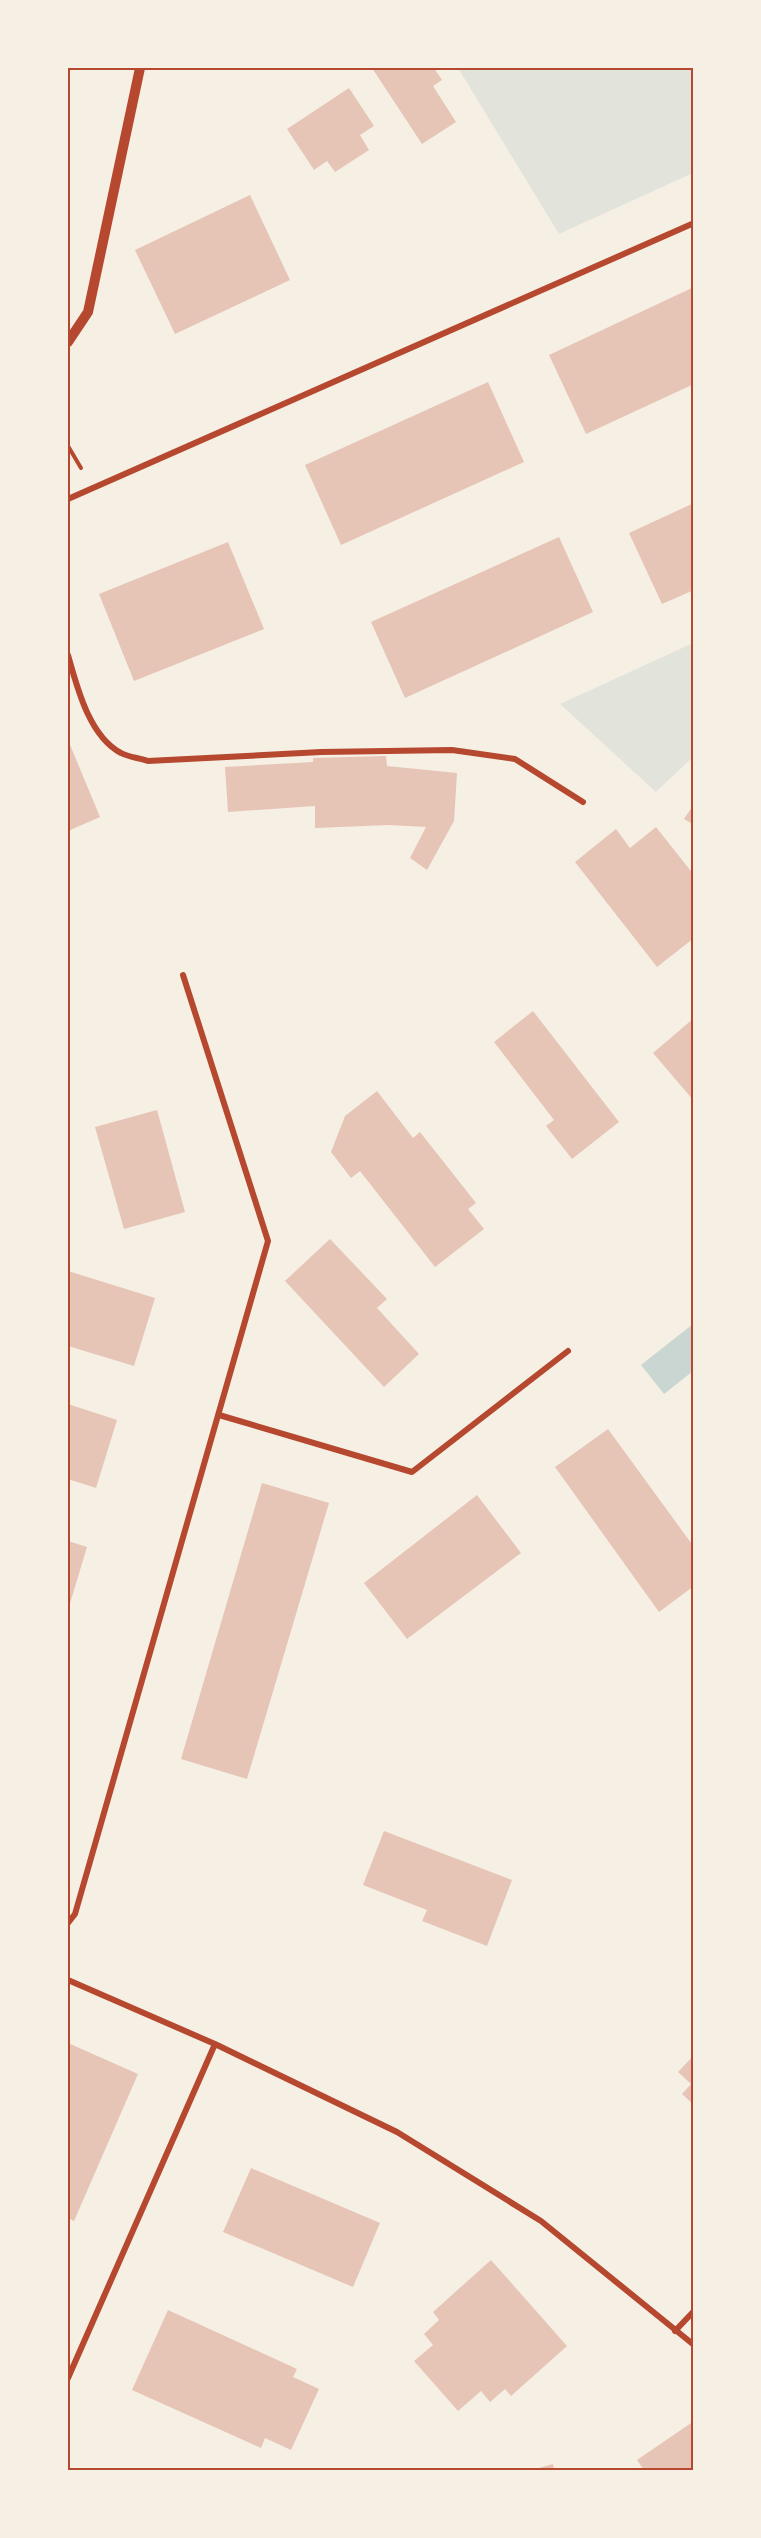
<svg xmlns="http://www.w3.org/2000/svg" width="761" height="2538" font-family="'Noto Serif',serif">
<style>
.green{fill:#e2e4dc}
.water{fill:#c9d6d2}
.building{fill:#e6c5b7}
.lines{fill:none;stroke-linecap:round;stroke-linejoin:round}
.path{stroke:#b5482f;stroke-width:4}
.minor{stroke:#b5482f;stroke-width:6}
.tertiary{stroke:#b5482f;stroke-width:10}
.neatline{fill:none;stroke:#b5482f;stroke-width:2}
</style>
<rect width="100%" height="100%" fill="#f6efe4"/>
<!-- green -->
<path class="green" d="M458,68H693V173L559,234Z
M693,643V757L656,792L560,704Z"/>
<!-- water -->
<path class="water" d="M693,1324V1371L664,1394L641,1365Z"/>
<!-- building -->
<path class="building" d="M372,68H434L442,80L433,86L456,122L422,144Z
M349,88L374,126L360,135L369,150L335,172L327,161L314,170L287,129Z
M250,195L290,280L175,334L135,250Z
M694,287V384L586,434L549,355Z
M488,382L524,462L341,545L305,465Z
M694,503V590L662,604L629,533Z
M559,537L593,612L405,698L371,622Z
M228,542L264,629L134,681L99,594Z
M68,740L100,817L68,831Z
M386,756L387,766L457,773L454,821L427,870L410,858L426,827L389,825L315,828V806L228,812L225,767L313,762V758Z
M694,804V825L684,819Z
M656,827L694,875V938L657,967L575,862L616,829L630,848Z
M533,1011L619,1122L572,1159L546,1126L554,1120L494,1042Z
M694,1018V1101L653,1053Z
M377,1091L413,1138L420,1132L476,1203L468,1209L484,1229L435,1267L360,1171L351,1178L331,1152L345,1116Z
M157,1110L185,1212L124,1229L95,1127Z
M330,1239L387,1299L377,1308L419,1354L384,1387L285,1281Z
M68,1271L155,1298L134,1366L68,1346Z
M68,1404L117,1420L96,1488L68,1479Z
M608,1429L694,1547V1586L659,1612L555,1467Z
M262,1483L329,1503L247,1779L181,1759Z
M477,1495L521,1553L407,1639L364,1583Z
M68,1541L87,1547L68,1610Z
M384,1831L512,1880L487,1946L422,1921L427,1910L363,1885Z
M68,2043L138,2074L74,2221L68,2218Z
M694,2055V2105L682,2094L691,2084L678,2072Z
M251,2168L380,2223L353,2287L223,2232Z
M491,2260L567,2346L511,2396L505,2389L490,2402L481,2391L458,2411L414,2361L433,2345L424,2334L439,2320L433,2312Z
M168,2310L297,2369L293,2377L319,2389L291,2450L265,2438L261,2448L132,2390Z
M694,2421V2470H644L637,2460Z
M553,2464L554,2470H532Z"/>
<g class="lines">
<!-- path -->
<path class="path" d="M68,446L81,468"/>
<!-- minor -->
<path class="minor" d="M68,499L694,223
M68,655C77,687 89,736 121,753C128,757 140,758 148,761L321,752L452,750L515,759L583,802
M219,1415L412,1472L568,1351
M68,1923L75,1914L268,1241L183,975
M68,1980L215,2044L397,2132L541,2221L694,2345
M675,2331L694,2311
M68,2378L215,2044"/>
<!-- tertiary -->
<path class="tertiary" d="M68,342L88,312L140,68"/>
</g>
<!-- border -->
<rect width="761" height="2538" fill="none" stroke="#f6efe4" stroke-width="138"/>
<rect x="69" y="69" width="623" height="2400" class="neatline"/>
</svg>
